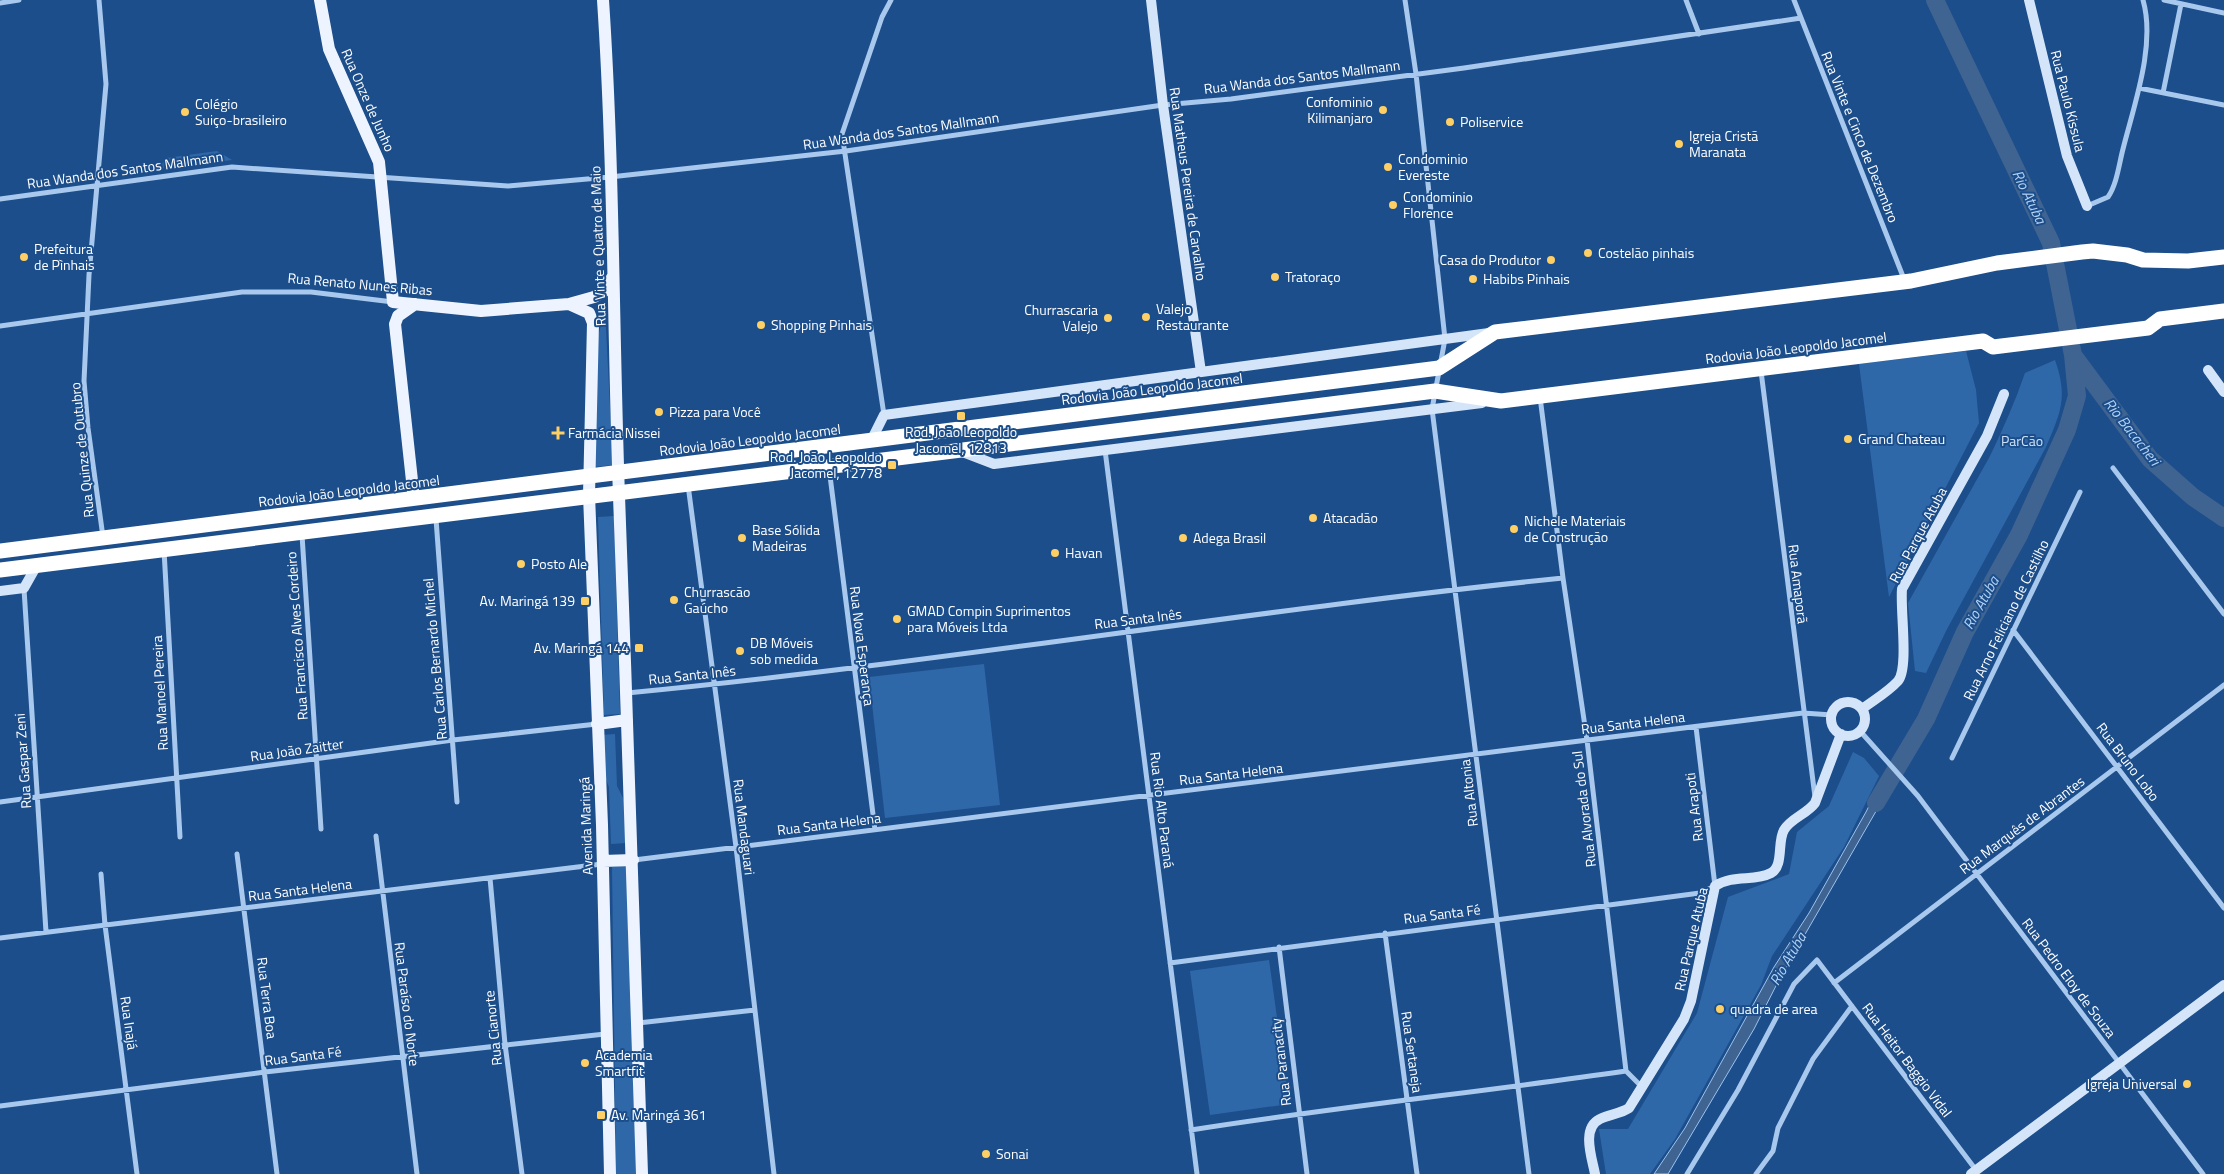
<svg xmlns="http://www.w3.org/2000/svg" width="2224" height="1174" font-family="'Titillium Web',sans-serif">
<style>
.green{fill:#2f68a9}
.water{fill:#406491;stroke:#9bc3ef}
.lines{fill:none;stroke-linecap:round;stroke-linejoin:round}
.river{stroke:#406491;stroke-width:18}
.street{stroke:#a8c8ed;stroke-width:5}
.secondary{stroke:#d4e5f9;stroke-width:10}
.primary{stroke:#eef4ff;stroke-width:12}
.highway{stroke:#fff;stroke-width:15}
.poi-dot{fill:#fdcf65;stroke:#1c4e8b;stroke-width:2}
.labels{text-anchor:middle;stroke-width:4;stroke-linejoin:round;paint-order:stroke}
.street-label{font-size:14px;fill:#fff;stroke:#1c4e8b}
.poi-label{font-size:14px;fill:#fff;stroke:#1c4e8b;text-anchor:start}
.park-label{font-size:14px;fill:#cde2f9;stroke:#1c4e8b}
.water-label{font-size:15px;font-style:italic;fill:#b3d2f4;stroke:#1c4e8b}
</style>
<rect width="100%" height="100%" fill="#1c4e8b"/>
<!-- green -->
<path class="green" d="M217,151L232,160L158,169L166,158Z
M605,310L613,465L594,467L596,344Z
M1966,351L1976,390L1979,423L1889,597L1859,364Z
M2055,360C2068,397 2061,412 2046,447L1946,631L1926,673L1915,671L1908,603L1990,456C2003,429 2015,402 2025,373Z
M614,516L620,714L604,715L598,517Z
M984,664L1000,805L885,818L869,677Z
M615,734L617,786L624,800L626,843L611,844L609,787L604,775L602,735Z
M1853,752L1864,758L1879,776L1844,847L1772,956L1761,985L1675,1139L1650,1174H1606L1599,1129H1628L1697,1013L1728,897L1789,874L1797,832L1829,806Z
M628,865L637,1174H616L612,867Z
M1269,960L1289,1104L1210,1115L1190,971Z"/>
<!-- water -->
<path class="water" d="M1884,776L1890,787L1781,976L1754,1029L1668,1174H1654L1685,1128L1774,967L1809,913L1866,812Z"/>
<g class="lines">
<!-- river -->
<path class="river" d="M2073,355L2150,459L2193,497L2224,518
M1876,803L1926,719L1965,632L2019,535L2067,430L2077,396L2073,355L2051,243L1935,0"/>
<!-- street -->
<path class="street" d="M99,0L106,84L89,275L84,381L88,428L103,537
M1405,0L1416,74L1445,339L1432,409L1529,1174
M1686,0L1699,34
M1794,0L1904,279
M2164,0L2224,13
M0,3L19,0
M2139,88L2224,105
M2163,93L2181,4
M0,199L232,167L508,186L610,177L846,151L1163,105L1231,99L1464,68L1801,18
M2087,206L2108,197C2117,184 2119,164 2123,149C2134,105 2156,45 2143,0
M0,326L242,292H311L393,302
M1761,371L1815,797
M1540,397L1563,578L1587,740L1626,1071
M884,415L842,134L882,17L891,0
M1105,450L1197,1174
M829,468L875,830
M2113,468L2224,614
M688,485L736,847L774,1174
M436,519L457,802
M302,535L321,829
M164,550L180,837
M24,589L46,932
M2013,630L2224,908
M627,693C940,663 1250,610 1563,578
M1860,731L1918,796L2203,1174
M1952,758L2080,492
M0,802L453,740L597,724
M376,836L417,1174
M237,854L277,1174
M634,860L1803,713L1832,715
M101,874L105,925L137,1174
M490,878L505,1044L522,1174
M1385,933L1417,1174
M0,938L602,864
M1279,947L1307,1174
M1170,963L1700,893L1715,886L1696,727
M1834,983L2224,685
M638,1023L755,1010
M1626,1071L1642,1087
M0,1106L265,1072L605,1034
M1191,1130C1336,1107 1481,1092 1626,1071
M1687,1174L1738,1090L1794,984L1817,960L1976,1170
M1756,1174L1773,1151L1778,1128L1813,1059L1852,1006"/>
<!-- secondary -->
<path class="secondary" d="M1151,0L1163,105L1201,372
M2029,0L2067,156L2087,206
M2208,370L2224,392
M871,441L884,415L1489,333
M960,451L994,464L1482,403
M0,591L24,588L37,565
M1831 719a17 17 0 1 1 34 0a17 17 0 1 1-34 0Z
M1862,709C1874,700 1888,692 1898,681C1909,668 1900,610 1902,589L1987,436L2004,394
M1595,1174C1592,1158 1581,1128 1600,1119C1610,1114 1620,1114 1629,1108L1684,1019L1691,1001L1715,886C1734,874 1754,882 1771,873C1784,866 1777,842 1784,830C1791,818 1807,814 1815,803L1841,734
M1971,1174L2224,985"/>
<!-- primary -->
<path class="primary" d="M320,0L329,49L379,162L393,302L481,311L569,304L594,297L604,291L613,276
M603,0C614,165 613,330 619,496C627,722 636,948 642,1174
M569,304L589,313L593,323L589,495L602,825L610,1174
M414,499L395,324L398,316L415,304
M597,724L627,720
M603,861L633,860"/>
<!-- highway -->
<path class="highway" d="M0,551L1439,368L1495,332L1911,281L1997,263L2082,252L2093,251L2127,255L2143,260L2188,261L2224,257
M0,570L1435,391L1501,401L1983,341L1993,347L2148,328L2160,319L2224,311"/>
</g>
<!-- markers -->
<g class="poi-dot">
<circle cx="1383" cy="110" r="5"/>
<circle cx="185" cy="112" r="5"/>
<circle cx="1450" cy="122" r="5"/>
<circle cx="1679" cy="144" r="5"/>
<circle cx="1388" cy="167" r="5"/>
<circle cx="1393" cy="205" r="5"/>
<circle cx="1588" cy="253" r="5"/>
<circle cx="24" cy="257" r="5"/>
<circle cx="1551" cy="260" r="5"/>
<circle cx="1275" cy="277" r="5"/>
<circle cx="1473" cy="279" r="5"/>
<circle cx="1146" cy="317" r="5"/>
<circle cx="1108" cy="318" r="5"/>
<circle cx="761" cy="325" r="5"/>
<circle cx="659" cy="412" r="5"/>
<rect x="956" y="411" width="10" height="10" rx="2.5"/>
<path d="M555.5 425.5h5v5h5v5h-5v5h-5v-5h-5v-5h5z"/>
<circle cx="1848" cy="439" r="5"/>
<rect x="887" y="460" width="10" height="10" rx="2.5"/>
<circle cx="1313" cy="518" r="5"/>
<circle cx="1514" cy="529" r="5"/>
<circle cx="742" cy="538" r="5"/>
<circle cx="1183" cy="538" r="5"/>
<circle cx="1055" cy="553" r="5"/>
<circle cx="521" cy="564" r="5"/>
<circle cx="674" cy="600" r="5"/>
<rect x="580" y="596" width="10" height="10" rx="2.5"/>
<circle cx="897" cy="619" r="5"/>
<rect x="634" y="643" width="10" height="10" rx="2.5"/>
<circle cx="740" cy="651" r="5"/>
<circle cx="1720" cy="1009" r="5"/>
<circle cx="585" cy="1063" r="5"/>
<circle cx="2187" cy="1084" r="5"/>
<rect x="596" y="1110" width="10" height="10" rx="2.5"/>
<circle cx="986" cy="1154" r="5"/>
</g>
<g class="labels">
<!-- street labels -->
<g class="street-label">
<text transform="translate(1302 77) rotate(-7)" y="5">Rua Wanda dos Santos Mallmann</text>
<text transform="translate(368 100) rotate(66)" y="5">Rua Onze de Junho</text>
<text transform="translate(2068 101) rotate(76)" y="5">Rua Paulo Kissula</text>
<text transform="translate(901 131) rotate(-8)" y="5">Rua Wanda dos Santos Mallmann</text>
<text transform="translate(1860 137) rotate(68)" y="5">Rua Vinte e Cinco de Dezembro</text>
<text transform="translate(125 170) rotate(-8)" y="5">Rua Wanda dos Santos Mallmann</text>
<text transform="translate(1188 184) rotate(82)" y="5">Rua Matheus Pereira de Carvalho</text>
<text transform="translate(598 246) rotate(-92)" y="5">Rua Vinte e Quatro de Maio</text>
<text transform="translate(360 284) rotate(5)" y="5">Rua Renato Nunes Ribas</text>
<text transform="translate(1796 348) rotate(-7)" y="5">Rodovia João Leopoldo Jacomel</text>
<text transform="translate(1152 389) rotate(-7)" y="5">Rodovia João Leopoldo Jacomel</text>
<text transform="translate(750 440) rotate(-7)" y="5">Rodovia João Leopoldo Jacomel</text>
<text transform="translate(82 450) rotate(-96)" y="5">Rua Quinze de Outubro</text>
<text transform="translate(349 491) rotate(-7)" y="5">Rodovia João Leopoldo Jacomel</text>
<text transform="translate(1918 535) rotate(-62)" y="5">Rua Parque Atuba</text>
<text transform="translate(1798 584) rotate(83)" y="5">Rua Amaporã</text>
<text transform="translate(1138 619) rotate(-7)" y="5">Rua Santa Inês</text>
<text transform="translate(2006 620) rotate(-64)" y="5">Rua Arno Feliciano de Castilho</text>
<text transform="translate(297 636) rotate(-94)" y="5">Rua Francisco Alves Cordeiro</text>
<text transform="translate(862 646) rotate(83)" y="5">Rua Nova Esperança</text>
<text transform="translate(435 659) rotate(-95)" y="5">Rua Carlos Bernardo Michel</text>
<text transform="translate(692 675) rotate(-6)" y="5">Rua Santa Inês</text>
<text transform="translate(160 693) rotate(-93)" y="5">Rua Manoel Pereira</text>
<text transform="translate(1633 723) rotate(-7)" y="5">Rua Santa Helena</text>
<text transform="translate(297 750) rotate(-8)" y="5">Rua João Zaitter</text>
<text transform="translate(23 761) rotate(-94)" y="5">Rua Gaspar Zeni</text>
<text transform="translate(2128 762) rotate(53)" y="5">Rua Bruno Lobo</text>
<text transform="translate(1231 774) rotate(-7)" y="5">Rua Santa Helena</text>
<text transform="translate(1469 793) rotate(-97)" y="5">Rua Altonia</text>
<text transform="translate(1694 807) rotate(-97)" y="5">Rua Arapoti</text>
<text transform="translate(1584 809) rotate(-97)" y="5">Rua Alvorada do Sul</text>
<text transform="translate(1162 810) rotate(83)" y="5">Rua Rio Alto Paraná</text>
<text transform="translate(829 824) rotate(-7)" y="5">Rua Santa Helena</text>
<text transform="translate(2022 825) rotate(-37)" y="5">Rua Marquês de Abrantes</text>
<text transform="translate(586 826) rotate(-92)" y="5">Avenida Maringá</text>
<text transform="translate(744 827) rotate(83)" y="5">Rua Mandaguari</text>
<text transform="translate(300 890) rotate(-7)" y="5">Rua Santa Helena</text>
<text transform="translate(1442 914) rotate(-7)" y="5">Rua Santa Fé</text>
<text transform="translate(1691 939) rotate(-77)" y="5">Rua Parque Atuba</text>
<text transform="translate(2069 978) rotate(53)" y="5">Rua Pedro Eloy de Souza</text>
<text transform="translate(267 998) rotate(83)" y="5">Rua Terra Boa</text>
<text transform="translate(407 1004) rotate(83)" y="5">Rua Paraíso do Norte</text>
<text transform="translate(129 1023) rotate(82)" y="5">Rua Inajá</text>
<text transform="translate(493 1028) rotate(-96)" y="5">Rua Cianorte</text>
<text transform="translate(1412 1052) rotate(82)" y="5">Rua Sertaneja</text>
<text transform="translate(303 1056) rotate(-7)" y="5">Rua Santa Fé</text>
<text transform="translate(1907 1060) rotate(53)" y="5">Rua Heitor Baggio Vidal</text>
<text transform="translate(1281 1062) rotate(-97)" y="5">Rua Paranacity</text>
</g>
<!-- poi labels -->
<g class="poi-label">
<text x="1373" y="107" text-anchor="end">Confominio<tspan x="1373" dy="16">Kilimanjaro</tspan></text>
<text x="195" y="109">Colégio<tspan x="195" dy="16">Suiço-brasileiro</tspan></text>
<text x="1460" y="127">Poliservice</text>
<text x="1689" y="141">Igreja Cristã<tspan x="1689" dy="16">Maranata</tspan></text>
<text x="1398" y="164">Condominio<tspan x="1398" dy="16">Evereste</tspan></text>
<text x="1403" y="202">Condominio<tspan x="1403" dy="16">Florence</tspan></text>
<text x="34" y="254">Prefeitura<tspan x="34" dy="16">de Pìnhais</tspan></text>
<text x="1598" y="258">Costelão pinhais</text>
<text x="1541" y="265" text-anchor="end">Casa do Produtor</text>
<text x="1285" y="282">Tratoraço</text>
<text x="1483" y="284">Habibs Pinhais</text>
<text x="1156" y="314">Valejo<tspan x="1156" dy="16">Restaurante</tspan></text>
<text x="1098" y="315" text-anchor="end">Churrascaria<tspan x="1098" dy="16">Valejo</tspan></text>
<text x="771" y="330">Shopping Pinhais</text>
<text x="669" y="417">Pizza para Você</text>
<text x="961" y="437" text-anchor="middle">Rod. João Leopoldo<tspan x="961" dy="16">Jacomel, 12813</tspan></text>
<text x="568" y="438">Farmácia Nissei</text>
<text x="1858" y="444">Grand Chateau</text>
<text x="882" y="462" text-anchor="end">Rod. João Leopoldo<tspan x="882" dy="16">Jacomel, 12778</tspan></text>
<text x="1323" y="523">Atacadão</text>
<text x="1524" y="526">Nichele Materiais<tspan x="1524" dy="16">de Construção</tspan></text>
<text x="752" y="535">Base Sólida<tspan x="752" dy="16">Madeiras</tspan></text>
<text x="1193" y="543">Adega Brasil</text>
<text x="1065" y="558">Havan</text>
<text x="531" y="569">Posto Ale</text>
<text x="684" y="597">Churrascão<tspan x="684" dy="16">Gaúcho</tspan></text>
<text x="575" y="606" text-anchor="end">Av. Maringá 139</text>
<text x="907" y="616">GMAD Compin Suprimentos<tspan x="907" dy="16">para Móveis Ltda</tspan></text>
<text x="750" y="648">DB Móveis<tspan x="750" dy="16">sob medida</tspan></text>
<text x="629" y="653" text-anchor="end">Av. Maringá 144</text>
<text x="1730" y="1014">quadra de area</text>
<text x="595" y="1060">Academia<tspan x="595" dy="16">Smartfit</tspan></text>
<text x="2177" y="1089" text-anchor="end">Igreja Universal</text>
<text x="611" y="1120">Av. Maringá 361</text>
<text x="996" y="1159">Sonai</text>
</g>
<!-- park labels -->
<g class="park-label">
<text x="2022" y="446">ParCão</text>
</g>
<!-- water labels -->
<g class="water-label">
<text transform="translate(2029 197) rotate(64)" y="5">Rio Atuba</text>
<text transform="translate(2132 432) rotate(52)" y="5">Rio Bacacheri</text>
<text transform="translate(1981 603) rotate(-61)" y="5">Rio Atuba</text>
<text transform="translate(1788 959) rotate(-60)" y="5">Rio Atuba</text>
</g>
</g>
</svg>
